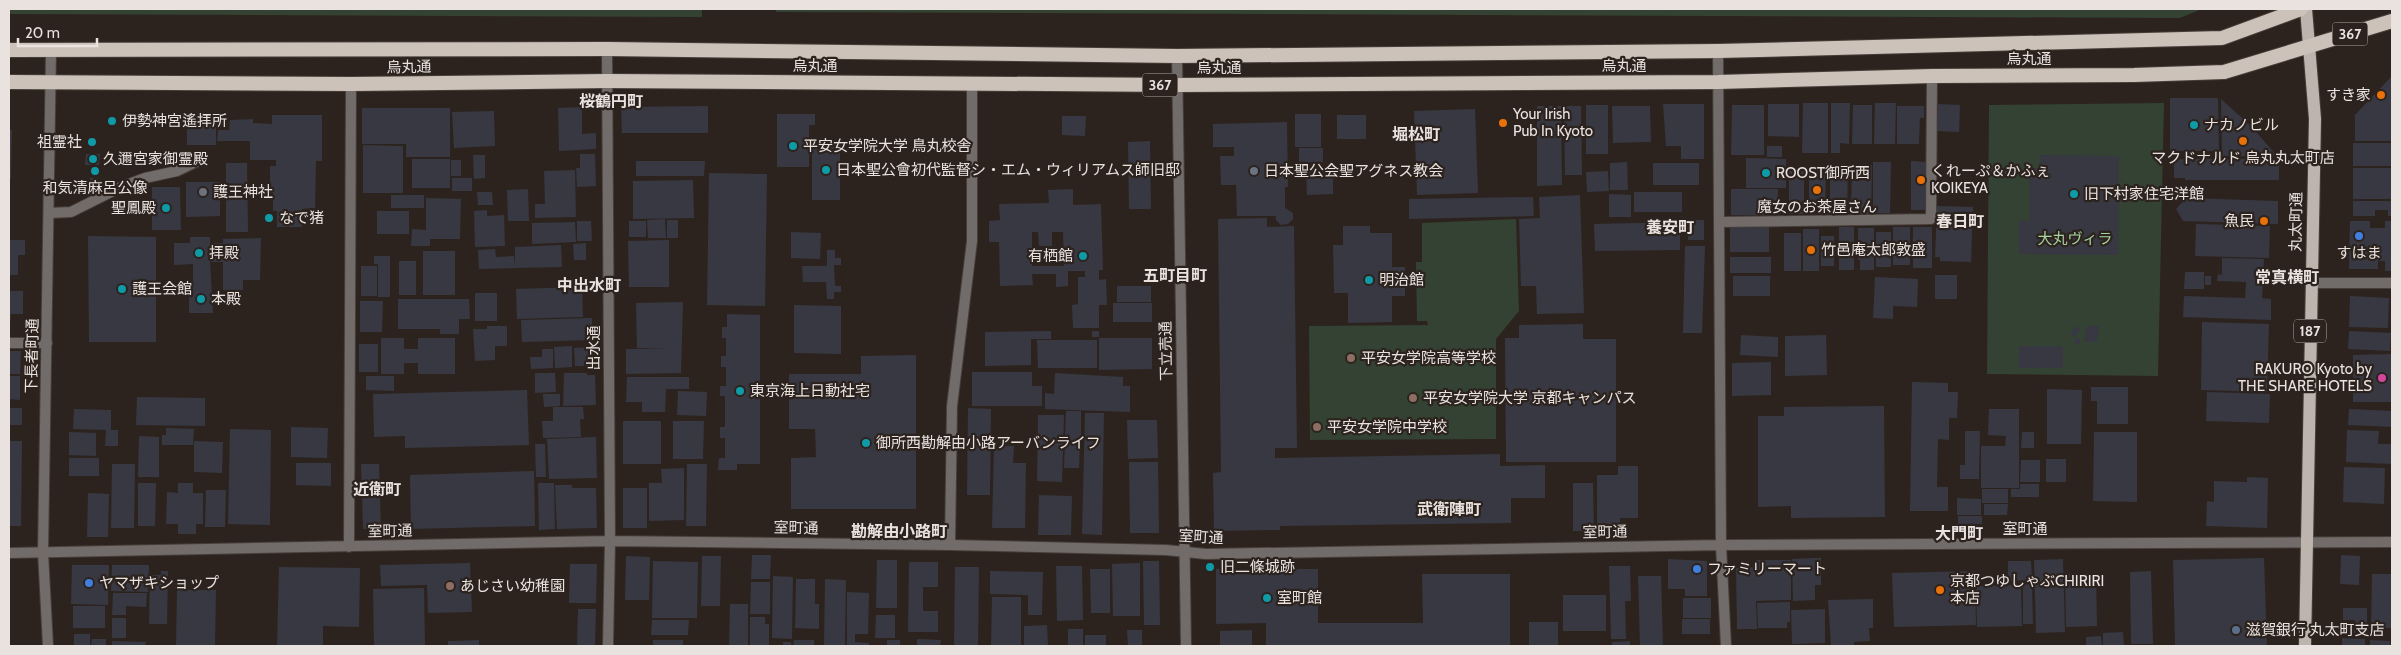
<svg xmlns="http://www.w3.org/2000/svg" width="2401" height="655" font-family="Cabin,'Noto Sans JP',sans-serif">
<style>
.green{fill:#334232}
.building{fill:#373842;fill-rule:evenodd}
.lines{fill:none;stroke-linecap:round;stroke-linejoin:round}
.service-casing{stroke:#473e39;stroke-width:12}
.minor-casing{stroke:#473e39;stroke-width:12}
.tertiary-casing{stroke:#473e39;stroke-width:12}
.primary-casing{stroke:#473e39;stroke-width:14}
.trunk-casing{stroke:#473e39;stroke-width:16}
.service{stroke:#716c69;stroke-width:10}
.minor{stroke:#716c69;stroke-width:10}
.tertiary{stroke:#716c69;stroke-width:10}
.primary{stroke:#bdb4ad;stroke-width:12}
.trunk{stroke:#ccc2ba;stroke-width:14}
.food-dot{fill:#e8710a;stroke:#2d231e;stroke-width:2}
.culture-dot{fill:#0f9aa8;stroke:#2d231e;stroke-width:2}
.worship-dot{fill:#6b7280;stroke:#2d231e;stroke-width:2}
.shop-dot{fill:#3f7fe0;stroke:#2d231e;stroke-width:2}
.education-dot{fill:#8d6e63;stroke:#2d231e;stroke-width:2}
.hotel-dot{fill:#d1479c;stroke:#2d231e;stroke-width:2}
.service-dot{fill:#5c6f8a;stroke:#2d231e;stroke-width:2}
.labels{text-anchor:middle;stroke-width:4.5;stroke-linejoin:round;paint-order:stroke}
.shield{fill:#2d231e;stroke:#b1a9a5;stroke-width:1}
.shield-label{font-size:14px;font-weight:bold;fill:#e9e2df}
.street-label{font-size:15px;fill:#e9e2df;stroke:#2d231e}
.poi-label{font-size:15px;fill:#e9e2df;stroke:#2d231e;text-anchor:start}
.park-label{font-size:15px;fill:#a4d2a0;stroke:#2d231e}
.neighbourhood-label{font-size:16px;font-weight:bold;fill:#e9e2df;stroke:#2d231e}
</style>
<rect width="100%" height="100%" fill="#2d231e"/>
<!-- green -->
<path class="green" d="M9,9H702V17L9,14Z
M776,9H2202L2180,18L776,12Z
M2164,103L2158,376L1987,374L1989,105Z
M1516,219L1519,311L1496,339V439L1310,440L1309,326L1428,325L1427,321H1417L1416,262H1422V223Z"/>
<!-- building -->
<path class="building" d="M2391,77V141H2355V115Z
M2170,98H2218L2219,151H2170Z
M2221,99L2251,126L2277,156H2222Z
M1803,103H1828V153H1802Z
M1831,103H1850L1849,144L1840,143V153H1831Z
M1875,103H1896L1895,144H1874Z
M1663,104H1704V159H1681V146H1666Z
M1768,104H1799V137L1768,136Z
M1938,104L1960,105L1959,132L1937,131Z
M1586,105H1608V154H1586Z
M1732,105H1764V155H1731Z
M1853,105H1872V144H1852Z
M708,106V133H622L621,107Z
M1537,106H1561L1562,185L1537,186Z
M1564,106H1581L1582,175H1565Z
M1612,106H1650L1651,142L1613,143Z
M1897,106H1924V118H1920L1919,144H1897Z
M582,107V134L596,133V149L559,151L558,108Z
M362,108H450V157H406V144H362Z
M1475,109L1478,193L1417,195L1414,111Z
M494,111L495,146L454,148L452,112Z
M777,114H815V125H809V167H777Z
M1295,114H1321V147H1295Z
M272,115H322V161H316L315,208L302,209V227H277V211H273V193H270V166H276V160H250V141H217L218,130H229L230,120L253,119V123L272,124Z
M1337,115H1366V139H1337Z
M1062,116H1086L1085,136L1062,135Z
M187,120H216V145H187Z
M1287,122L1288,187H1285V208L1293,213V219L1288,224L1281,225L1276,220V216H1237L1236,185H1221L1220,156H1234V147H1213V124Z
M9,130H12L11,179H9Z
M90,139H95V145L89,144Z
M812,140H840V200H812Z
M1150,141L1151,209H1129L1128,142Z
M2353,143H2391V166H2353Z
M363,145L403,146V193H363Z
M1767,146H1782V157H1767Z
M1299,148H1323V162H1299Z
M86,154H100L99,165H85Z
M580,154H595L596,186L577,187L576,168H580Z
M473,155H485V178L474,179Z
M2040,155L2119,156L2118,255L2019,254V221H2029V168H2040Z
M1746,158L1786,159V188H1746Z
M412,159H450V188H412Z
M2185,159H2279V180H2185V178H2174V160Z
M451,160H461V176H451Z
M636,161H705L704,176H636Z
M1911,161L1927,162V210H1911Z
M1627,162L1628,190H1610V163Z
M1873,162H1891L1890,213H1873Z
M226,163H247L248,232H226Z
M1653,163H1699V185H1653Z
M1852,165H1872L1871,214H1851Z
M1809,168H1826L1825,213H1809Z
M2353,168H2392V199H2353Z
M575,170L576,217L535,218V204H545L544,171Z
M1333,170V194L1307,195L1306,171Z
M1830,170H1848L1847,212H1830Z
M1608,171L1609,191L1587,192L1586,172Z
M1789,171H1804V214H1789Z
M709,173L767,174L765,306L707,305Z
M90,178H98V185H90Z
M452,178H472V191H452Z
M693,180L694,218L633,219V181Z
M186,182H220V216L186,217Z
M152,187H180L181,230H152Z
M528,189L529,221H508L507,190Z
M1073,189V205L1101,204L1103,270H1099V280L1106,279L1107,305H1099V328H1073L1072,305L1078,304V277H1085V271H1068V286L1056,287V274H1032L1033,285L1000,286L999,242H989V221L1000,220L999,204L1049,203L1048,190ZM1032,232H1038L1039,246H1052V232H1063L1064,266H1032Z
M1731,189H1778L1777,215H1731Z
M477,192H492L493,205H478Z
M1634,192H1682V212H1634Z
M1609,194L1631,195V217H1609Z
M391,195H424V208H391Z
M1580,195L1584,313L1537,314L1536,286H1521L1519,219L1540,218L1539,197Z
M1533,197L1534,216L1409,219V199Z
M426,198L461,199L460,239H430V246H411L412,229L426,230Z
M2186,198L2278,201V224L2183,221L2176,209Z
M2353,201H2392V216H2388V210H2375V216H2353Z
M1937,206L1973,207L1971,262L1940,261V257H1935Z
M487,210V216L504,215L505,246L475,247L474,211Z
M377,211H409V234H377Z
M1267,218V227L1294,226L1297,448H1275V458L1500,454V466L1545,465V498H1511V523L1280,526V530L1214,531L1213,473L1221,472L1218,219Z
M665,219L666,238H648L647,220Z
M667,220H678V238H667Z
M1688,220H1704V240H1688Z
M577,221H591L592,241H577Z
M629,221H646V237H629Z
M2350,221H2370V228H2385V221H2392V271H2385V254V261H2378V269H2349Z
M575,222L576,242L532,244V223Z
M1680,222V250L1595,251L1594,224Z
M2196,224L2270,226L2269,258L2195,256Z
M1343,226H1370V233H1392V267H1405V296H1392V322L1348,323V293H1334L1333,245H1343Z
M1730,227H1769V252H1730Z
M1839,227H1854V270H1839Z
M1893,227H1910V265H1893Z
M1913,227H1932V268H1913Z
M1858,228H1874V270H1860V260H1858Z
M1803,229H1819V271H1803Z
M791,232L821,233L820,259L791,258Z
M1876,232H1891V267H1876Z
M1784,233H1801V271H1784Z
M88,236L156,237V342H89Z
M1821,236H1834V266H1821Z
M190,237H210V243H223V239L261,238L260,280H243V290H223V262H210L213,313H189V285H193V264L174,265V243H190Z
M9,240H25V255H18V275H9Z
M669,240V287H629L628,241Z
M586,243V260H574L573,244Z
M561,245L562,267L515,268V247Z
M1685,246H1705L1702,333H1683Z
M495,249L496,257L514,256L515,268L479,269L478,250Z
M827,250H835V258H841V265H834L835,286H841V292H834V299H827L826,282H803L802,266H827Z
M423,251H455V295H423Z
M374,256H390V297H378V264H374Z
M1730,257H1771V273H1730Z
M2222,258L2264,259L2262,298L2271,299V320L2183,317L2184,296L2245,298L2246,282L2217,281L2218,274L2222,275Z
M399,261H416V295H399Z
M361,266H377V296H361Z
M2185,272H2204V289H2184Z
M1935,275H1957V299H1935Z
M1733,276H1770V296H1733Z
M2205,276H2211V285H2205Z
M1875,277L1918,279L1917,307L1893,306V319L1873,318Z
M1117,286H1151V302H1117Z
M582,287L583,317L517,319L516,289Z
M9,291H23V314H11L10,325Z
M475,293H497V321H475Z
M2350,296L2389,298L2388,328L2349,327Z
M398,299H469L470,319H459V334H440V329H398Z
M360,301H383L382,332H360Z
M683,302L681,373L626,374V349H666L637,348L636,303Z
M1113,303H1152V322H1113Z
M794,305L841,306V354L794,353Z
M727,314L760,315V464H737V470H718L719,458H725V438H720V427H725V396H720V386H726V367H721V356H726V338H722V327H727Z
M592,318L593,340L522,342L521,320Z
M2202,322L2269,324L2267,392L2201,390Z
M1583,324V339H1616V462H1506L1505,338H1519V325Z
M487,326H507V346H495V360L475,361L473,329H487Z
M2077,326L2081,329L2074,337L2070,333Z
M2087,326H2099L2097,342H2084Z
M1051,331V339H1031V365L985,366V332Z
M1092,331H1099V337H1092Z
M2349,331L2391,333L2390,351L2348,349Z
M1741,335L1778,337V357L1740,355Z
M1826,335L1827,375L1785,376V336Z
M381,338H404V349H418V338H455V374H418V363H404V374H381Z
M1099,338H1152V369L1099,370Z
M2075,338H2080V344H2075Z
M1037,340H1097V368H1038Z
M359,344H378V372H359Z
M572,346V367L555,368L554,347Z
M2019,346H2063V368H2019Z
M591,347L592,366H575L574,348Z
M542,349H553V368L531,369L530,357H542Z
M9,351H21L20,374H9Z
M2392,354V402H2353V355Z
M916,355V509H791V458L816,457L815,429H789V374H861V356Z
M1771,362V395L1732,396V363Z
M972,372H1032V386H1042V406H972Z
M535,373H555L556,392L535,393Z
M564,373H587V375H595L596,405L563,406Z
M1055,373L1123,377V386H1130V412L1045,409V393L1054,394Z
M9,376H20V400L9,399Z
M366,376H394V391L366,390Z
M627,377H689V389H666L665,412H642V402H626Z
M1912,382L1948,383V392H1958L1957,418H1949V440L1938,439L1937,487H1948V511H1910Z
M2091,387H2128V424H2097V401H2091Z
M2047,389L2082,390L2081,444H2047Z
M527,390L529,445L405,448V436L374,437L373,394Z
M678,391L707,392L706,416L677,415Z
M2207,392L2270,394L2269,423L2206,421Z
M543,394H560V406L544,407Z
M137,397L205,398V426L136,425Z
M1884,406L1885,517L1791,518V506L1758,507V416H1784V407Z
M553,407H583L584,419H580L581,437L543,438L542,421H553Z
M9,408H22V425H9Z
M968,408L991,409L990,495H967Z
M74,409L111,410V430H118V446H105L106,430L73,429Z
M1989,409H2019V488H1981V446H2005L2006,436L1988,435Z
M2349,409L2392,411V427L2348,425Z
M1066,411H1081V441H1065Z
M1085,413H1104L1102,535L1082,534Z
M1038,415H1064L1062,482L1037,481Z
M1127,420H1157L1158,458L1128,459Z
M623,421H661V464H623Z
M673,421H704L703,459H673Z
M291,427L328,428L327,458L291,457Z
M166,428L194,429L193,445H162V435H166Z
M230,429L271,430L270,525L228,524Z
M2347,430L2379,431L2378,444H2392V464L2346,462Z
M1965,431H1980L1979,479H1960V465H1965Z
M69,432L96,433V456L69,455Z
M2022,432H2034V448H2021Z
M2094,432H2137V502L2093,501Z
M139,436L159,437V477H138Z
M596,437L597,478L549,479L547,439Z
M9,441H22L21,526H9Z
M194,441L223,442L222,473L194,472Z
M1065,442H1080L1079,468H1064Z
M535,444H545L546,477H536Z
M994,446H1014L1013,463H1026L1025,528H992Z
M69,458H99V476H69Z
M2046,459H2066V482H2046Z
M2021,460H2040V482H2020Z
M1129,462H1158L1159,533H1130Z
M296,463H331V486L296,485Z
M112,464H135L134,528H111Z
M361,464H379L381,529H363Z
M687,464H707L706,526H686Z
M1618,466H1638V518H1620V527H1597V475H1618Z
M2344,467L2385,468L2384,504L2343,502Z
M684,468V520L649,521V483H662L661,469Z
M534,471L535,526L411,529L410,475Z
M2247,477L2268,478L2267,528L2206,526L2207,501L2214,502V481L2247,482Z
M138,483H156L155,526H138Z
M178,483H193V493H203V524H196V534H178V524H166L167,492L178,493Z
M538,483H554L555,529L539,530Z
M1573,483H1593L1594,531H1573Z
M2020,484H2039V497H2011V489H2020Z
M555,485H572V488H596L597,528L557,529Z
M623,488H647V528H623Z
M1982,489H2008V503H1982Z
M206,490H226L225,527H205Z
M88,493L109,494L108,537H87Z
M1039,495L1072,496L1071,535H1038Z
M1957,498L1981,499V515H1957Z
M1984,504H2008L2007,515H1984Z
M1958,516H1982V524H1958Z
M752,555H771L770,579H751Z
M2341,555L2360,556L2359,585L2340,584Z
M626,556L650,557L649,600H625Z
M702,556H721L720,606H701Z
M1815,558H1821V585H1815V600L1793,601L1792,559Z
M2264,558L2267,646H2175L2173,560Z
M1668,559L1707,561V596H1685V589H1668Z
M2063,559L2065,632L2036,633L2034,560Z
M877,560H897V608H876Z
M1756,560H1791V600L1756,601L1757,629H1737L1736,568L1756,567Z
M653,561L698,562L697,618H652Z
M1143,561H1159L1160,625H1144Z
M2008,561H2031L2032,580L2008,581Z
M909,562H938V587H923V611H938V632H908Z
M470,563L472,612L428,613L427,585L381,586L380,565Z
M1140,563V616H1113L1112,564Z
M570,564H597L596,603H569Z
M72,565H109L108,605L71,604Z
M112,565H149L148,592L111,591Z
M1056,566H1082L1083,620L1057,621Z
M1609,566H1630L1631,601H1625L1626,639H1611Z
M279,567L360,568L359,627L323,626V646H277Z
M955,567H979L978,646H954Z
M1090,569H1110V613H1091Z
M1216,569H1318V623H1423L1422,574H1510V646H1266V623L1216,624Z
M161,571H168L167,624H149L150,575H161Z
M990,571L1043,572L1042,615H1028V595L990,594Z
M1975,571L1976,625L1894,627L1892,573Z
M2151,571L2153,644H2131L2130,572Z
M2096,573L2097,626L2066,627L2065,574Z
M2372,574H2392V628H2371Z
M773,576L793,577L792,639L772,638Z
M1638,576H1661L1663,646H1640Z
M796,579H815V604H819V629L795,628Z
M825,579L846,580L845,645H824Z
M751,582H770V614H750Z
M2023,584H2032L2033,624H2023Z
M2021,585L2022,626L1977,627L1976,586Z
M424,588L425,646H374L373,589Z
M177,590H216L215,646H176Z
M847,592L869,593L868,634H855V642L869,643V646H847Z
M113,593H147L146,607L126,606V615H112Z
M1563,595H1606V631H1563Z
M992,597H1021V646H991Z
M1683,598H1711V618H1683Z
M1869,599H1873V628H1869L1870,641L1854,642V646H1831L1828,600Z
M1790,602V622H1787V628H1758L1757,603Z
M730,604H748V646H729Z
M73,606H105V628H73Z
M2343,608H2367V628H2355V620H2343Z
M578,609H596L595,646H577Z
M1825,609V643L1792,644L1791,610Z
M876,615H895V638H875Z
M750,617H765V624H769V646H750Z
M112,618H126V638H112Z
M1682,619H1710V634H1682Z
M652,620H689L688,635H651Z
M1529,622H1558V646H1529Z
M2344,622H2351V626L2344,625Z
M1047,625L1048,645H1024V626Z
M1068,629H1083V645H1068Z
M2346,629L2355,630V636H2346Z
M1127,630H1142V646H1128Z
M1252,630V646H1220V631Z
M2123,632L2124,646H2103V633Z
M74,634H90V646H74Z
M1085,635H1106V646H1085Z
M2101,636L2102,646H2086V637Z
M2342,638L2365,639V646H2342Z
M92,639H106V646H91Z
M917,639L941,640L940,646H917Z
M479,640V646H448V641Z
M653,640H683V646H653Z
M794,640H814V646H793Z
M887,640H900V646H887Z
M2370,640L2390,641V646H2370Z
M112,641L146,642L145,646H112Z
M1630,641V646H1612V642Z
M783,642H791V646H783Z"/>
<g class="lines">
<defs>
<path id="service" d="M49,213L71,212L121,187L145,178L177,171L202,159
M1719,222L1931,219L1932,76
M9,343H47
M950,545L952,406L972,241V83"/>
<path id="minor" d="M607,49L610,541L608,646
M1718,51L1721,545L1726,646
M2311,283H2392
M349,547L351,84
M9,553L610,541L950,545L1166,550L1206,554L1721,545L2392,542"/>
<path id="tertiary" d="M1177,56L1186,646
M48,646L43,552L51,50"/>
<path id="primary" d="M2305,646L2315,119L2306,9"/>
<path id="trunk" d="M9,50L607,49L1177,56L1718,51L2222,38L2301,9
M9,82L351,84L607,81L1177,85L1718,82L1932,76L2134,75L2224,72L2392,21"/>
</defs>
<!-- service casing -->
<use href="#service" class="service-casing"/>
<!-- minor casing -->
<use href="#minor" class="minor-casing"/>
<!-- tertiary casing -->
<use href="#tertiary" class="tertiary-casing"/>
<!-- primary casing -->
<use href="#primary" class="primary-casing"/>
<!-- trunk casing -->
<use href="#trunk" class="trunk-casing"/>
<!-- service -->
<use href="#service" class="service"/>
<!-- minor -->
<use href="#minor" class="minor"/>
<!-- tertiary -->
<use href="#tertiary" class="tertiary"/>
<!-- primary -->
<use href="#primary" class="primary"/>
<!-- trunk -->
<use href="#trunk" class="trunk"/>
</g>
<!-- markers -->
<g class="food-dot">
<circle cx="2381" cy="95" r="5"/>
<circle cx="1503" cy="123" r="5"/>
<circle cx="2243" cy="141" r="5"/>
<circle cx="1921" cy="180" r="5"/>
<circle cx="1817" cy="190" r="5"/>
<circle cx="2264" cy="221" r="5"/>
<circle cx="1811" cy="250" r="5"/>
<circle cx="1940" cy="590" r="5"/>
</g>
<g class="culture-dot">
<circle cx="112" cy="121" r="5"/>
<circle cx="2194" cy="125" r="5"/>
<circle cx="92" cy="142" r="5"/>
<circle cx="793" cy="146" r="5"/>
<circle cx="93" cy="159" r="5"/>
<circle cx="826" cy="170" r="5"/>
<circle cx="95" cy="171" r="5"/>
<circle cx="1766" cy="173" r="5"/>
<circle cx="2074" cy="194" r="5"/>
<circle cx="166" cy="208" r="5"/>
<circle cx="269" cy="218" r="5"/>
<circle cx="199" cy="253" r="5"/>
<circle cx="1083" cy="256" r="5"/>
<circle cx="1369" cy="280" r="5"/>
<circle cx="122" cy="289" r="5"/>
<circle cx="201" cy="299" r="5"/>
<circle cx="740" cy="391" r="5"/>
<circle cx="866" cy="443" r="5"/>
<circle cx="1210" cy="567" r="5"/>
<circle cx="1267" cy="598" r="5"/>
</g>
<g class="worship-dot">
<circle cx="1254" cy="171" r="5"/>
<circle cx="203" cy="192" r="5"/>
</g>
<g class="shop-dot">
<circle cx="2359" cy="236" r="5"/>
<circle cx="1697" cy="569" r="5"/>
<circle cx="89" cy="583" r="5"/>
</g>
<g class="education-dot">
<circle cx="1351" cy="358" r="5"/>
<circle cx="1413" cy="398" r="5"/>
<circle cx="1317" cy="427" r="5"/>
<circle cx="450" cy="586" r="5"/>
</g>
<circle class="hotel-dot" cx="2382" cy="378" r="5"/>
<circle class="service-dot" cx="2236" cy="630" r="5"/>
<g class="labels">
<!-- shield labels -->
<g class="shield">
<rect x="2332.5" y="22.5" width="35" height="23" rx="4"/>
<rect x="1142.5" y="73.5" width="35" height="23" rx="4"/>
<rect x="2294" y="319.5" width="32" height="23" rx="4"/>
</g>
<g class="shield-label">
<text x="2350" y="39">367</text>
<text x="1160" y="90">367</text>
<text x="2310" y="336">187</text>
</g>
<!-- street labels -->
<g class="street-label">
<text x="2029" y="64">烏丸通</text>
<text x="815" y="71">烏丸通</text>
<text x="1624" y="71">烏丸通</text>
<text transform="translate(409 67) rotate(-1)" y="5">烏丸通</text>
<text x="1219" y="73">烏丸通</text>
<text transform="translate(2296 222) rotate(-89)" y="5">丸太町通</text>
<text transform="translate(594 348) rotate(-90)" y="5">出水通</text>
<text transform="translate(1166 351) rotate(-91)" y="5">下立売通</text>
<text transform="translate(32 356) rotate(-89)" y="5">下長者町通</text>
<text transform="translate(796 528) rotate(1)" y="5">室町通</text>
<text x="2025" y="534">室町通</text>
<text transform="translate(390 531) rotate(-1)" y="5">室町通</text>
<text transform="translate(1605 532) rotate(-1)" y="5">室町通</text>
<text transform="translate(1201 537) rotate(3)" y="5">室町通</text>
</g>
<!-- poi labels -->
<g class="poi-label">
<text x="2371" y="100" text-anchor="end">すき家</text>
<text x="1513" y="119">Your Irish<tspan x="1513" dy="17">Pub In Kyoto</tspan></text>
<text x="122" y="126">伊勢神宮遙拝所</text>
<text x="2204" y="130">ナカノビル</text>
<text x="82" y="147" text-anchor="end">祖霊社</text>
<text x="803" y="151">平安女学院大学 鳥丸校舎</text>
<text x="2243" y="163" text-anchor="middle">マクドナルド 烏丸丸太町店</text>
<text x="103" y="164">久邇宮家御霊殿</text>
<text x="836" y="175">日本聖公會初代監督シ・エム・ウィリアムス師旧邸</text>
<text x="1264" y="176">日本聖公会聖アグネス教会</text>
<text x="1931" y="176">くれーぷ＆かふぇ<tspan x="1931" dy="17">KOIKEYA</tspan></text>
<text x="1776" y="178">ROOST御所西</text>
<text x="95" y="193" text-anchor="middle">和気清麻呂公像</text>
<text x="213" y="197">護王神社</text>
<text x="2084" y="199">旧下村家住宅洋館</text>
<text x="1817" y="212" text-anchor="middle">魔女のお茶屋さん</text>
<text x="156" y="213" text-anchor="end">聖鳳殿</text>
<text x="279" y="223">なで猪</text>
<text x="2254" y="226" text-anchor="end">魚民</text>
<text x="1821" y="255">竹邑庵太郎敦盛</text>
<text x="209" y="258">拝殿</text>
<text x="2359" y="258" text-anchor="middle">すはま</text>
<text x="1073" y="261" text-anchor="end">有栖館</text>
<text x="1379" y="285">明治館</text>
<text x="132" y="294">護王会館</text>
<text x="211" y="304">本殿</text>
<text x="1361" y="363">平安女学院高等学校</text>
<text x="2372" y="374" text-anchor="end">RAKURO Kyoto by<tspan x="2372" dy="17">THE SHARE HOTELS</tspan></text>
<text x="750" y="396">東京海上日動社宅</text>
<text x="1423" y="403">平安女学院大学 京都キャンパス</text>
<text x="1327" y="432">平安女学院中学校</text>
<text x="876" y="448">御所西勘解由小路アーバンライフ</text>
<text x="1220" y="572">旧二條城跡</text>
<text x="1707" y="574">ファミリーマート</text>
<text x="1950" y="586">京都つゆしゃぶCHIRIRI<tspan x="1950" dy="17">本店</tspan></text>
<text x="99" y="588">ヤマザキショップ</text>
<text x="460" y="591">あじさい幼稚園</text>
<text x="1277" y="603">室町館</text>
<text x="2246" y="635">滋賀銀行 丸太町支店</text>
</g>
<!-- park labels -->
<g class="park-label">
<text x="2075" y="244">大丸ヴィラ</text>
</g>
<!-- neighbourhood labels -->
<g class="neighbourhood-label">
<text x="611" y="107">桜鶴円町</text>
<text x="1416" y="140">堀松町</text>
<text x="1960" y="227">春日町</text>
<text x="1670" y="233">養安町</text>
<text x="1175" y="281">五町目町</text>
<text x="2287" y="283">常真横町</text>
<text x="589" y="291">中出水町</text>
<text x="377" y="495">近衛町</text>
<text x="1449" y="515">武衛陣町</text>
<text x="899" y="537">勘解由小路町</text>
<text x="1959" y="539">大門町</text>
</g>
</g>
<!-- border -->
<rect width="2401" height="655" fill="none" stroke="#e9e2df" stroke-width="20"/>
<!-- scale -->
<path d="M18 38v8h79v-8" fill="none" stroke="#e9e2df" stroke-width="2.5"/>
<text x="25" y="38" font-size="15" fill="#e9e2df" stroke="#2d231e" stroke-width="4" paint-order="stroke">20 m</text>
</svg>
